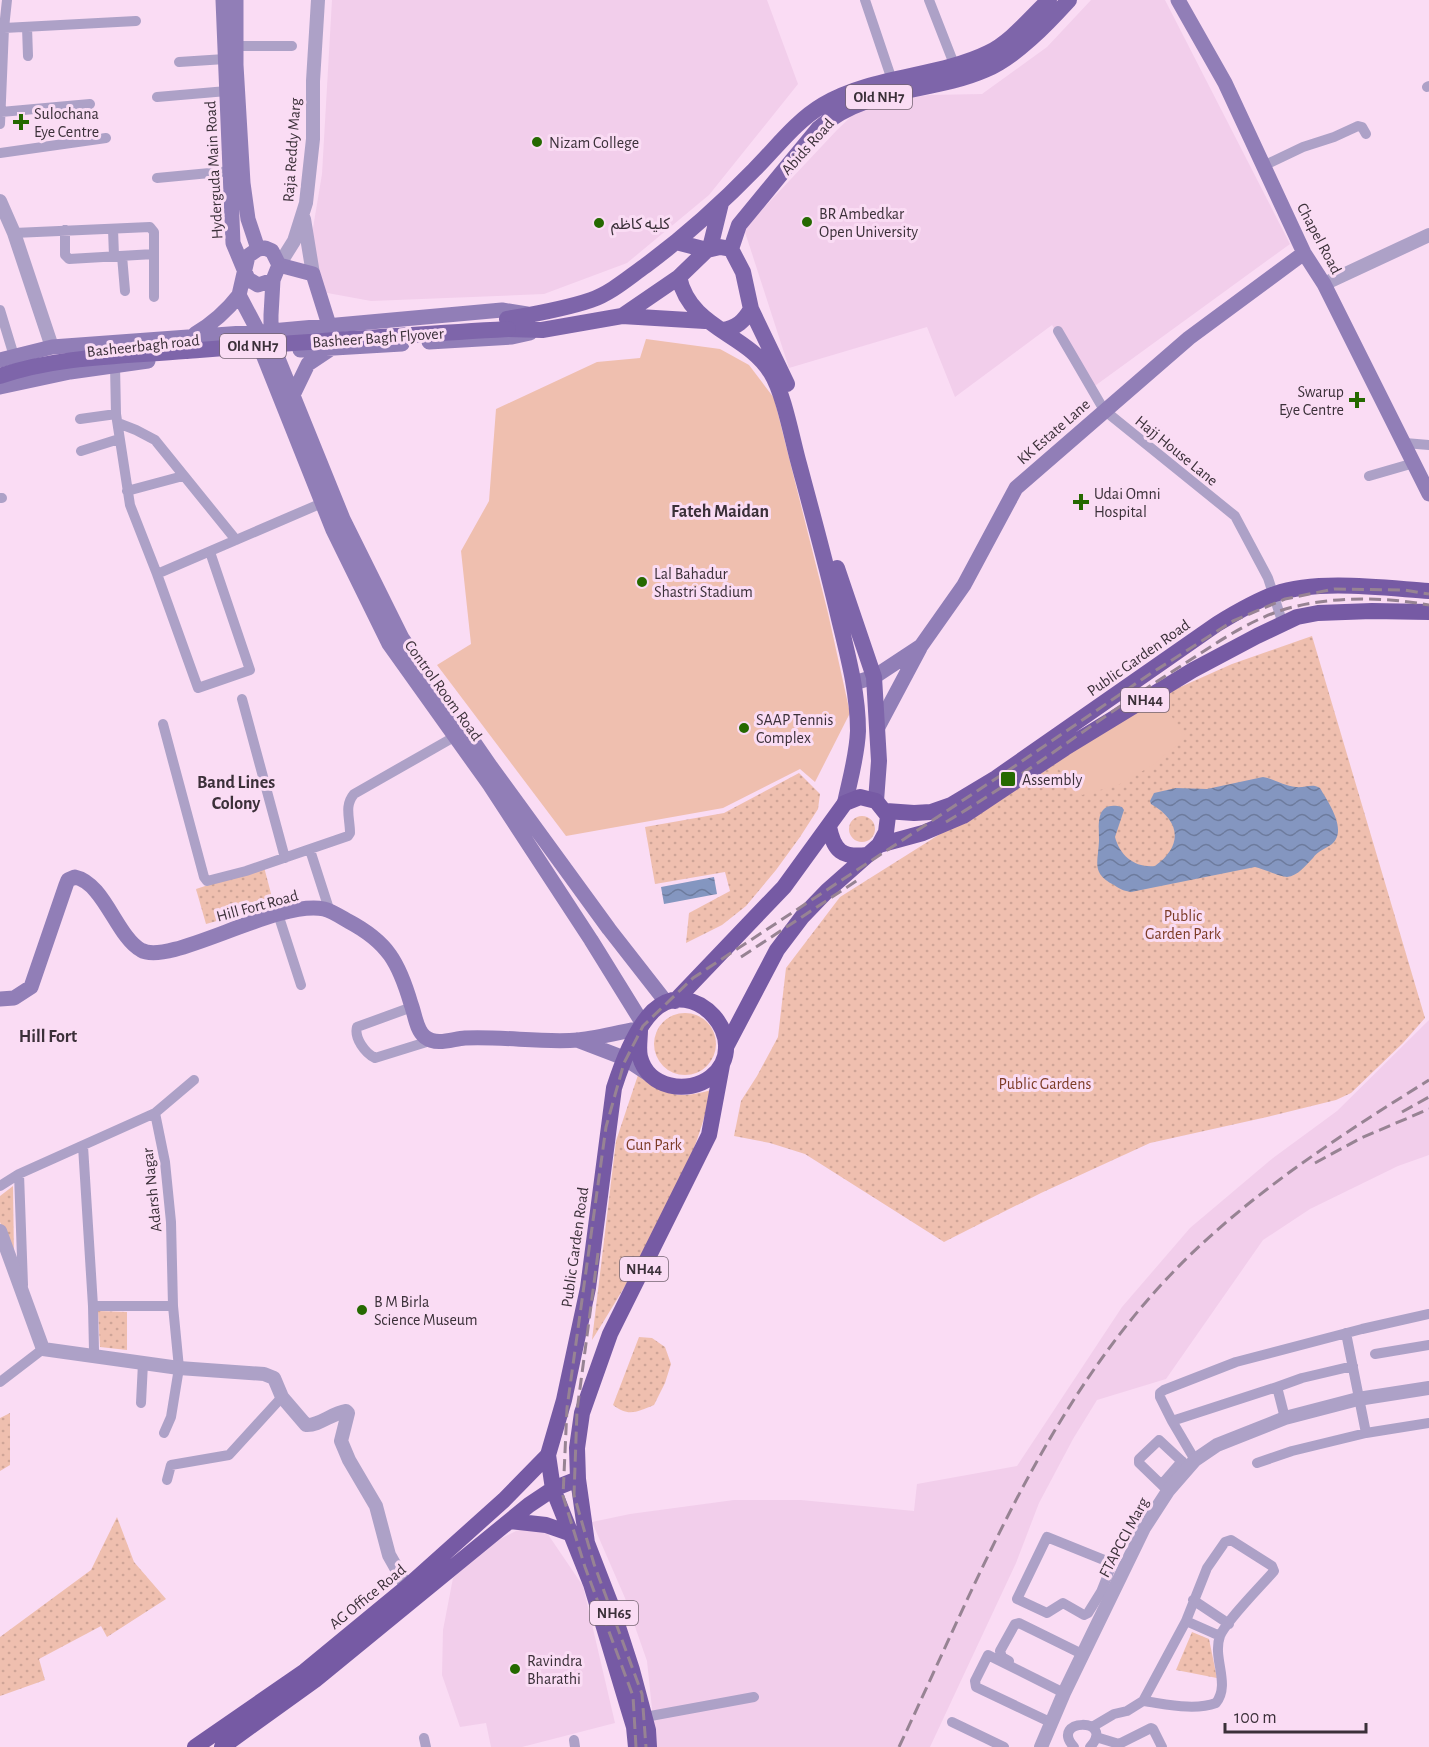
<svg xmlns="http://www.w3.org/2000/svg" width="1429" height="1747" font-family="'Alegreya Sans','Noto Sans Arabic',sans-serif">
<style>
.built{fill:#f2ceeb}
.grass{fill:url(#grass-dots)}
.pitch{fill:#efbfaf}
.water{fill:url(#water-waves)}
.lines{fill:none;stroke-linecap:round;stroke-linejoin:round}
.minor{stroke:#ada1c7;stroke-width:10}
.tertiary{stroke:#ada1c7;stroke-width:14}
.secondary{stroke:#917eb7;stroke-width:15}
.primary{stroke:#7e65aa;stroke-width:16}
.trunk{stroke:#765aa4;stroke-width:16}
.rail{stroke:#978393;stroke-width:3;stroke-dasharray:12 6;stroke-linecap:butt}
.primary-bridge{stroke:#7e65aa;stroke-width:16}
.poi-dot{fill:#256900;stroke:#fadcf4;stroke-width:2}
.labels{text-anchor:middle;stroke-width:6;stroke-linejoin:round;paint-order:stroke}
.shield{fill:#fadcf4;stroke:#746471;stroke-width:1.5}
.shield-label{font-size:15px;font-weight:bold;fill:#3b3039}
.poi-label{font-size:16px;fill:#3b3039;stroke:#fadcf4;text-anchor:start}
.street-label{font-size:16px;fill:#3b3039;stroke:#fadcf4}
.park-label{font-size:16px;fill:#7d3c27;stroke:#fadcf4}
.neighbourhood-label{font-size:18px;font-weight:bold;fill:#3b3039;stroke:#fadcf4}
</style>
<defs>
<pattern id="grass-dots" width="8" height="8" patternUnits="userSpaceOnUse" patternTransform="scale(1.5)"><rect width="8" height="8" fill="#efbfaf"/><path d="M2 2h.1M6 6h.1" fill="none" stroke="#cea497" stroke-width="1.8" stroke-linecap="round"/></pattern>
<pattern id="water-waves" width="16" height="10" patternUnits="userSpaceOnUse" patternTransform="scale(1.5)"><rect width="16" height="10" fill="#8496c0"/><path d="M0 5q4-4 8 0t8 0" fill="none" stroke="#6d7b9d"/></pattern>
</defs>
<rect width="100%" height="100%" fill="#fadcf4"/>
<!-- built -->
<path class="built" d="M332,0H767L798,84L709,195L627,263L544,294L371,301L322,292L307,264L322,174Z
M1091,0H1165L1290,244L1092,388L1052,325L955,397L927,327L789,368L744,229L837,130L862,106L885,101L930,95L982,94L1047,47Z
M1429,1020V1155L1398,1166L1310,1209L1263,1240L1166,1379L1097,1400L1073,1439L1039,1503L1016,1563L930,1747H656L647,1661L625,1598L592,1522L630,1514L734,1500H801L914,1511L917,1484L1017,1466L1122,1307L1190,1228L1273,1158L1337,1111Z
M532,1527L545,1530L583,1586L615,1723L522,1747H491L486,1723L460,1727L442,1675L443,1630L453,1578L477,1555L494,1542L516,1531Z"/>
<!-- grass -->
<path class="grass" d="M1312,636L1425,1018L1403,1043L1351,1093L1336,1100L1267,1117L1150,1143L1041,1193L944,1242L805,1154L770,1143L734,1136L741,1101L757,1076L778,1037L786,968L840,897L1158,697L1232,664Z
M799,773L820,794L818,809L800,837L776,870L746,906L722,925L686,943L689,913L730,891L725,872L655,884L645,827L724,813Z
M849 829a13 13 0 1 1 26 0a13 13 0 1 1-26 0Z
M264,867L274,905L206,924L196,889Z
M654 1044a31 31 0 1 1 62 0a31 31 0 1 1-62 0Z
M638,1075C667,1095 676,1100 711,1090C693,1177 638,1266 592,1340L616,1141Z
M13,1186L14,1258L0,1222V1196Z
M98,1311L127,1312V1350L100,1347Z
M639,1337L652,1338L665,1347L671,1364L665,1383L654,1405C637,1412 628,1417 613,1405Z
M10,1413V1465L0,1471V1418Z
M117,1517L134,1562L166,1599L107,1637L101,1626L39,1659L45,1680L0,1696V1637L91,1570Z
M1192,1632L1209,1639L1217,1678L1176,1670Z"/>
<!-- pitch -->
<path class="pitch" d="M646,339L720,349L749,365L774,398L828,613L850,713L815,782L800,769L723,808L566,836L437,665L471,644L461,551L489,501L496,409L597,362L640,358Z
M1158,697L1186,737L1153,765L1118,785L1082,795L1053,763Z"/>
<!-- water -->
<path class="water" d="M1263,777C1275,779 1284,786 1296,787C1305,788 1312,783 1320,788C1328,802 1348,830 1332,844C1325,849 1318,851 1313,858C1306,865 1298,876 1287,877C1280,877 1264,869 1255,867L1131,892C1124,891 1120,889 1114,885C1091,873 1098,863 1099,841C1099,824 1095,800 1122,807L1124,810L1115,837C1120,856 1135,868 1155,866C1183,846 1181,821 1151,804L1150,801L1154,793L1176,788L1207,789Z
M714,877L717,894L664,904L661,887Z"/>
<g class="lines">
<!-- minor -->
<path class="minor" d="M865,0L892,80
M929,0L954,64
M27,27L28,56
M4,28L136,21
M236,46H292
M179,62L225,59
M1427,87L1429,86
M157,97L227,91
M1,112L90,104
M0,124L4,28L7,0
M0,153L106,138
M1263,166L1303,147L1334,137L1358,126L1362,127L1366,134
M157,178L231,171
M113,229L114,256
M65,230V255L69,259L154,254
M14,233L150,227L154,232V297
M122,256L125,291
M0,310L14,356
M1058,331L1104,410L1235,516L1268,578L1283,624
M115,365L116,414L130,505L157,574L322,503
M80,419L116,414
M118,423L136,430L155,440L236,540
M1405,443L1429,445
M81,451L119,439
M1369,476L1414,463
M127,491L183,476
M0,498H2
M157,574L198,688L250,670L210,552
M242,699L285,858
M163,724L204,877L207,881L246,871L348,836L350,833C350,818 344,806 354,794L454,737
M310,850L330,912
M278,914L301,985
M412,1007L357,1027C354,1038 365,1053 375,1058L433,1040
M155,1113L194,1080
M83,1146L93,1306L94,1351L97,1357
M19,1174L23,1285
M0,1186L19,1174L155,1113L165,1162L171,1222L173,1306L179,1368L171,1417L164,1433
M93,1306H173
M1346,1333L1366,1433
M1375,1354L1429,1345
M0,1382L43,1349
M141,1403L143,1363
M1285,1418L1277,1387L1302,1378L1353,1366
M1172,1421L1160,1397V1393L1164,1390L1236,1362L1362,1329L1429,1314
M1195,1460L1172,1421L1277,1387
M1257,1463L1292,1451L1366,1433L1429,1423
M167,1480L171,1465L229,1455L282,1397
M1162,1484L1182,1461
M1168,1491L1139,1463V1459L1159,1440L1188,1467
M1101,1592L1111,1567L1109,1562L1047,1537L1017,1599L1047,1613L1063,1603L1084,1615L1088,1613L1101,1592L1110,1596
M1193,1600L1229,1624
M1186,1621L1220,1636
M1009,1661L1002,1657L1000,1651L1015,1624L1019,1623L1082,1654
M645,1717L754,1697
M952,1722L1004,1747
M1052,1723L976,1687L975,1681L988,1655L1064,1693
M1092,1727L1114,1714L1127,1711L1143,1701L1186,1621L1207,1568L1225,1542L1231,1540L1272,1566L1274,1571C1262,1585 1226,1621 1220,1636C1212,1658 1231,1684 1216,1703C1194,1711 1166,1704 1143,1701
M1096,1737L1119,1744L1151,1728L1153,1729L1162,1747
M424,1738L426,1747
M574,1740L575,1747
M1074,1747C1048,1718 1117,1717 1090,1747"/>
<!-- tertiary -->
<path class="tertiary" d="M0,201L14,233L52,347
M304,219L313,274
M279,265L294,241L306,203L313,139V81L318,0
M1324,284L1429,235
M0,1231L43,1349L179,1368L264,1374L274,1378L282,1397L306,1425C319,1426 332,1413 346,1411L348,1413L341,1441L349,1460L376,1506L389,1555L407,1587
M1041,1747L1064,1693L1144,1528L1168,1491L1195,1460L1217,1445L1285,1418L1358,1399L1429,1388"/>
<!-- secondary -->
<path class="secondary" d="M223,0L233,243L248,279L258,285L273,280
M236,0V65L243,183L248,219L258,249
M1178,0L1225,83L1304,253L1324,284L1429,494
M279,265L272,251L265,248L258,249L248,256L239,295L258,331L262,352L333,530L389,644L489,784L591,940L643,1024
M279,265L273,280L271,315V331L275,351L343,519L402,638L491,767L609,929L666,1002
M279,265L313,274L329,325L330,335
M195,334C213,323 226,312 239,295
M429,342L512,337L530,333
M300,350L402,344
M0,360L52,347L271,331L502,310L527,314
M0,387L70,372L148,361
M293,395L308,364L329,350
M854,683L874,677L921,646L964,585L1016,488L1189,338L1304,253
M878,727L920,648
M0,999L14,998L31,987L66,885L68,880L75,877C104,883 117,937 141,950C169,967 277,899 324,909C332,911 341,917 348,921C388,942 399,963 411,1004C415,1014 416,1030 425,1037C437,1046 452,1039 465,1038C502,1036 543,1043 578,1040C599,1038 620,1032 641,1028
M577,1040L624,1058L650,1075"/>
<!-- primary -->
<path class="primary" d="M676,242L707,250L720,247L731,249
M710,248L721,203
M731,249L743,272L751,309L787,384
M731,249L739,225L818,129C865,86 930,94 985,70C1016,57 1047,24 1069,0
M679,277C690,329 747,333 771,373C784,394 792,439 799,464C813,516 827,567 839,619C848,656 858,693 858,731C857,756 850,779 845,803
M622,316L705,321
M507,319C535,314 565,309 591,300C611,293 628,278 645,266C684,237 720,205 754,170C776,148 796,121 823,105C871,76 939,77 988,53C1011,42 1030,18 1049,0
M508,329L542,330L622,316L679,277L707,250
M722,330C737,328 744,321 751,309
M837,568L874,677L879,761L876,801"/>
<!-- trunk -->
<path class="trunk" d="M886,811L914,813L931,812L951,805L996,778L1217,624C1235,613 1255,601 1275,594C1318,579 1384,588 1429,591
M829,827C834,851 842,858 867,855
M879,845L923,833L963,816L1065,748L1193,670L1257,636L1297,617L1318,613L1372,611L1429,612
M675,1001L784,887L845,803L860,797L876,801L888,816L886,832L879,845L827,891L802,917L777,950L726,1047
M510,1521L546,1525L569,1533
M195,1747L305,1671L407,1587L504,1500L548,1455
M222,1747L315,1680L529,1505L553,1489L578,1479
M636,1747L634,1727L627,1704L591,1584L553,1489L548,1455L564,1400L588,1288L614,1088C622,1063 634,1030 653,1011C693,972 755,1041 711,1077C688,1095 648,1088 640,1057C638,1049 640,1038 640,1030
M649,1747L648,1730L632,1670L611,1605L587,1543L578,1479L577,1448L582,1413L610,1334L709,1135L722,1065"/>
<!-- rail -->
<path class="rail" d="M946,822C1027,774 1102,716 1181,666C1215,644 1250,619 1289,608C1335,596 1383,597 1429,605
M741,957L861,878
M1402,1112L1429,1097
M1315,1163L1361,1138L1429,1109
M598,1253L577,1411L574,1495L594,1564L642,1694L646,1747
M636,1747L633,1696L585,1567L563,1496L567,1408L606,1127L624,1063L643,1026L693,978L1012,768L1147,676L1233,621L1285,599L1334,589L1404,590L1429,594
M899,1747C980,1576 1050,1392 1188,1257C1260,1187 1344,1133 1429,1080"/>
<!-- primary-bridge -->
<path class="primary-bridge" d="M0,376C58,356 124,356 185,351C293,343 400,335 508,329"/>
</g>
<!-- markers -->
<g class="poi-dot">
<path d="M18 113h6v6h6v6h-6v6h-6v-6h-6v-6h6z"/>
<circle cx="537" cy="142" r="6"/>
<circle cx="807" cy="222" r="6"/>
<circle cx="599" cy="223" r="6"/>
<path d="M1354 391h6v6h6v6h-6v6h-6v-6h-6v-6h6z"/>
<path d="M1078 493h6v6h6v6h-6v6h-6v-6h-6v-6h6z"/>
<circle cx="642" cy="582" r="6"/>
<circle cx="744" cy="728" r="6"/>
<rect x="1000" y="771" width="16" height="16" rx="3"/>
<circle cx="362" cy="1310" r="6"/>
<circle cx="515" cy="1669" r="6"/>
</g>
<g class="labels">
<!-- shield labels -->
<g class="shield">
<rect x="846" y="85" width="66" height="24" rx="4.5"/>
<rect x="220" y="334" width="66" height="24" rx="4.5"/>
<rect x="1121" y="688" width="48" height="24" rx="4.5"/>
<rect x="620" y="1257" width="48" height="24" rx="4.5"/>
<rect x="590" y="1601" width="48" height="24" rx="4.5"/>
</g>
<g class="shield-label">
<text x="879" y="102">Old NH7</text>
<text x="253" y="351">Old NH7</text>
<text x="1145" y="705">NH44</text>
<text x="644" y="1274">NH44</text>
<text x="614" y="1618">NH65</text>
</g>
<!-- poi labels -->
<g class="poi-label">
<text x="34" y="119">Sulochana<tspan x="34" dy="18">Eye Centre</tspan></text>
<text x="549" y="148">Nizam College</text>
<text x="819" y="219">BR Ambedkar<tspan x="819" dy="18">Open University</tspan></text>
<text x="611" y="229">كليه كاظم</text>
<text x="1344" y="397" text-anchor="end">Swarup<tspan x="1344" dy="18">Eye Centre</tspan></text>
<text x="1094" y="499">Udai Omni<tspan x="1094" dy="18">Hospital</tspan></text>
<text x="654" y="579">Lal Bahadur<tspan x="654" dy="18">Shastri Stadium</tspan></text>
<text x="756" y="725">SAAP Tennis<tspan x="756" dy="18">Complex</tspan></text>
<text x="1022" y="785">Assembly</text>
<text x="374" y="1307">B M Birla<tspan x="374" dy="18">Science Museum</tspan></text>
<text x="527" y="1666">Ravindra<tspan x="527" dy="18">Bharathi</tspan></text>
</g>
<!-- street labels -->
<g class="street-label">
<text transform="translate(807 146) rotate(-48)" y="6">Abids Road</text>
<text transform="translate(291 150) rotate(-86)" y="6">Raja Reddy Marg</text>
<text transform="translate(213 170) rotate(-93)" y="6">Hyderguda Main Road</text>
<text transform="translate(1320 238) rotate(62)" y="6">Chapel Road</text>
<text transform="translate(378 337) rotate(-4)" y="6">Basheer Bagh Flyover</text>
<text transform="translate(143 345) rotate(-6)" y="6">Basheerbagh road</text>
<text transform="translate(1053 431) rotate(-41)" y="6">KK Estate Lane</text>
<text transform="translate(1177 450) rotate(39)" y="6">Hajj House Lane</text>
<text transform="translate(1138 657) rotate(-35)" y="6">Public Garden Road</text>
<text transform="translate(444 690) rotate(54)" y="6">Control Room Road</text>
<text transform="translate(257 905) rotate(-15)" y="6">Hill Fort Road</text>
<text transform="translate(151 1190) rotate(-96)" y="6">Adarsh Nagar</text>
<text transform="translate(574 1247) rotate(-82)" y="6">Public Garden Road</text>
<text transform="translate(1123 1537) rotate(-62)" y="6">FTAPCCI Marg</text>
<text transform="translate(367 1596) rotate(-39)" y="6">AG Office Road</text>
</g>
<!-- park labels -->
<g class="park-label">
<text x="1183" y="921">Public<tspan x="1183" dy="18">Garden Park</tspan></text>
<text x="1045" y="1089">Public Gardens</text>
<text x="654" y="1150">Gun Park</text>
</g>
<!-- neighbourhood labels -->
<g class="neighbourhood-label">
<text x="720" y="517">Fateh Maidan</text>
<text x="236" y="788">Band Lines<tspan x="236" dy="21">Colony</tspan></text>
<text x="48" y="1042">Hill Fort</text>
</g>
</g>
<!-- scale -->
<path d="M1225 1723v9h141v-9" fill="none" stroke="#3b3039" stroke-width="3"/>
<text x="1234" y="1723" font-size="18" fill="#3b3039" stroke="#fadcf4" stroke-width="4.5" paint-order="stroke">100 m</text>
</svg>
